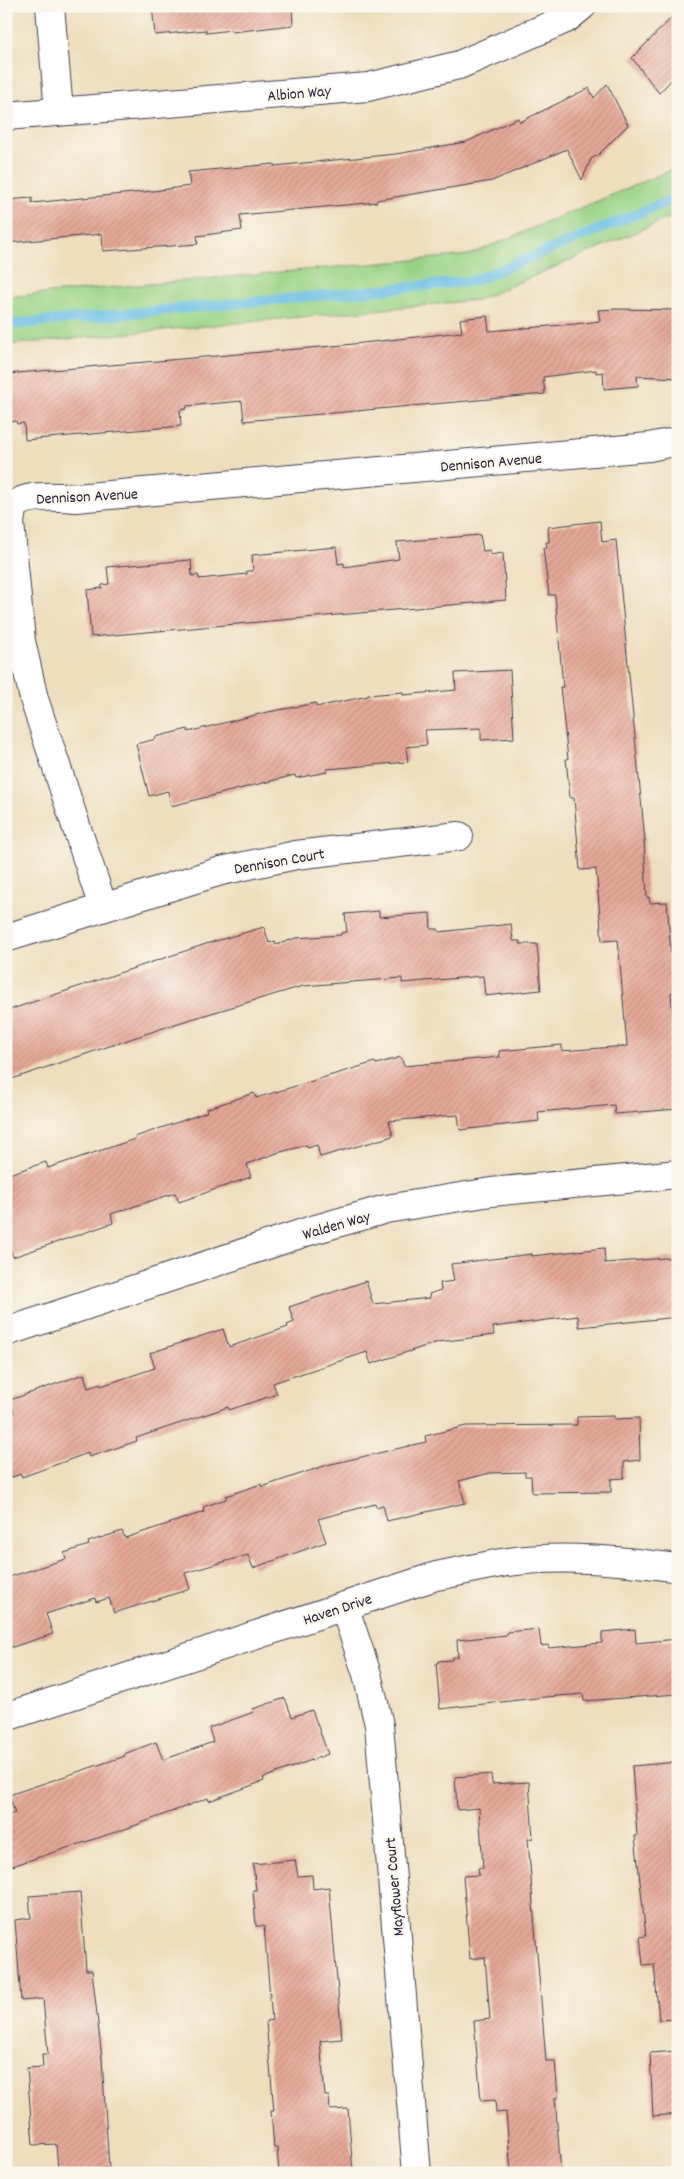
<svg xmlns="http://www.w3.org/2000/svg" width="684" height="2179" font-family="Dekko,sans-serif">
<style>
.green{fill:#9ad387;stroke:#5e7a61}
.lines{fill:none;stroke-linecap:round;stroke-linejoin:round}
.stream{stroke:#68bee5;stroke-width:10}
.building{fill:url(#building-hatch)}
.street-casing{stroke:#413e4e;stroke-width:30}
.street{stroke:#fff;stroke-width:28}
.labels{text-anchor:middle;stroke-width:4.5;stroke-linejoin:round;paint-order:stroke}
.street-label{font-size:16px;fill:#22223b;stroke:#fbf7ec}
</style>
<defs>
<pattern id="building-hatch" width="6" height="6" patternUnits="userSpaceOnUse" patternTransform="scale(1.25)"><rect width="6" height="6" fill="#e4a796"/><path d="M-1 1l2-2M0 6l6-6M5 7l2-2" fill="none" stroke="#c38f82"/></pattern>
</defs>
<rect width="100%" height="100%" fill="#fbf7ec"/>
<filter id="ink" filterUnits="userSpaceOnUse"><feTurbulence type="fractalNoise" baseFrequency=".02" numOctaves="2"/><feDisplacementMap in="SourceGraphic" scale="10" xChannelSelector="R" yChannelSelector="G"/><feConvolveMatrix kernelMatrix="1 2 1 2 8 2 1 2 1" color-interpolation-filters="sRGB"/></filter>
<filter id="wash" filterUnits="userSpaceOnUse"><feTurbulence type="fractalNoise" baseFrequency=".0096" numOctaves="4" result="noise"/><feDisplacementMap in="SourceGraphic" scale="20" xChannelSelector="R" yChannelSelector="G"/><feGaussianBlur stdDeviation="1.12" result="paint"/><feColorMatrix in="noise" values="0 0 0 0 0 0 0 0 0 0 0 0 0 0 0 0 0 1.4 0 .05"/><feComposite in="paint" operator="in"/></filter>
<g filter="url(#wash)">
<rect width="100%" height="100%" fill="#eedebd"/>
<!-- green -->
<path class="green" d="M678,167V214L478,300L6,345V297L469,255Z"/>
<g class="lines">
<!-- stream -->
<path class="stream" d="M6,325L473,281L678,197"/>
</g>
<g id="blocks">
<!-- building -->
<path class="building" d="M152,6H292L293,25L232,32L231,30L206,33V30L155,35Z
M678,11V73L659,93L632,58Z
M607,84L628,125L598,155L591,159L582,180L567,149L492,181L377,200V202L240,215L242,230L197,236L198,244L103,251L102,234L6,243V200L32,198V203L153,191L190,186L188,172L274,164V166L396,154L466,142L518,118L520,122L589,88L594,98Z
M616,309L678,310V378L637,376L638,386L604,389L603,372L596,373V370L543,377L545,394L244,421L242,401L187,406L186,409L180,410L181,426L25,440L24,423L17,424L16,421L6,422V374L344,345L462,332L460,319L487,316L489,331L575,324L600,321L598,310Z
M600,521L602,542L616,540L645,841H644L647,898L649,897L650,903L667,902L671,953L678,952V985H673L674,992L671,993L675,1041H678V1109L615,1114L614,1105L538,1112L539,1121L460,1130L458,1115L389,1121L393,1136L320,1157L317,1145L308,1148L307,1145L277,1153L247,1164L251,1177L179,1202L175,1193L111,1214L113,1223L13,1257L6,1237V1175L46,1162L48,1168L135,1139V1137L207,1112L206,1109L254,1093L256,1098L375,1062L376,1064L401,1057L404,1066L500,1057L499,1051L562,1045V1051L627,1046L618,940L602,941L596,869L580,870L574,798H570L566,759H568L560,687H563L555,595H549L543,548H547L546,542H549L548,527Z
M480,535L483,551L490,550V555L503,553L506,600L91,637L87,590L102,588V585L109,584L107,567L191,560L192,576L198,575L199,579L247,574V571H253L252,555L336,547L338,564L344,563V567L399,559L397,542Z
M510,670L514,738L481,740V728L425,730L427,745L406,747L408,762L327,769V772L296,778L295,775L171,806L168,791L149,796L136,744L156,739L155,737L188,729V732L263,713L316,703V707L368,696V695L403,692V695L456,690L455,673Z
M379,911V917L430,913L431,929H438L439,932L511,924L513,941H520V944H537L541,990L485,996L483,976L402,983V978L303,986L178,1023L6,1081V1011L209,943L264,927L269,943L275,941L276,945L296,938L341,935V933L347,932L345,914Z
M604,1248L605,1263L678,1257V1317L579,1327L578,1316L493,1327L494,1335L438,1342L371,1364L367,1352L273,1383L277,1394L229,1410L228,1407L136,1438L137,1441L89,1457L88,1453L22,1477L21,1474L6,1479V1415L14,1413L10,1400L84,1374L88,1388L100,1384L101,1386L155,1368L150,1353L223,1329L229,1347L288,1327L287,1325L294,1322L289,1307L366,1281L373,1304L430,1298L429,1294L441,1290L440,1283L454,1281L451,1264L532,1254V1256Z
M614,1416V1419L639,1418L640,1460L624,1462V1478L611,1479V1492L532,1493L531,1476H525V1472L490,1473L459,1481L465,1503L387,1521L383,1505L376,1507L375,1504L318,1519L326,1542L253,1568L248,1555L185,1573L190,1589L114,1613L109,1598L96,1602L95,1598L46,1614L53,1634L6,1649V1578L66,1559L64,1553L89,1545L88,1542L122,1531L125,1538L204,1512L203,1507L226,1499V1496L261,1484L262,1487L327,1465L426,1442L425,1436L466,1426L577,1425V1417Z
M539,1629L541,1646L548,1645L549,1648L602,1643V1632L635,1629L636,1643L678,1639V1694L584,1701L583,1694L545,1697L440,1709L436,1663H438V1661L452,1660V1657H458L457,1640L507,1635V1632Z
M285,1698L292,1717L312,1710L328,1754L263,1778L264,1781L209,1801L208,1798L131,1827L6,1868V1816L15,1813L9,1795L125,1756L124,1754L156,1742L163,1760L213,1742L209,1728L254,1712L253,1709Z
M678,1762V2019L659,2020L654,1964L643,1965L640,1937L646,1936L635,1836H637L632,1766Z
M491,1774L492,1784L529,1782L533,1838L528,1839L533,1904L546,2061H555L558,2098H555L561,2173H511L506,2112L496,2113L495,2100L481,2101L474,2021L490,2019L485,1957L470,1959L463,1876L479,1875L478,1868H483L479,1808L457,1810L455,1777Z
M295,1860L298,1876L312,1875L313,1889L329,1887L342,2039L320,2041L325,2096H329L330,2110L348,2109L353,2173H279L277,2148H274L271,2111H274L266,2021L272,2020L264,1926H256L253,1890H256L253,1864Z
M80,1892L86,1970H92L102,2059L109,2168L66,2172V2170H58L56,2144L33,2145L27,2068L43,2067L42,2054H48L43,1999L21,2001L15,1920L31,1918L29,1896Z
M678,2051V2114L653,2116L650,2053Z"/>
</g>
</g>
<g filter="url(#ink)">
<use href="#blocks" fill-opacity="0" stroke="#413e4e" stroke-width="1"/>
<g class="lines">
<defs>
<path id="street" d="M50,6L59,112
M6,116L368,87L459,65L566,19L582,6
M103,907L34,699L21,641L10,523C11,519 11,512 13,508C20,493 61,497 76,498L649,447L674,442L678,443
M6,938L221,871L296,855L459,836
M6,1332L309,1231L386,1209L491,1192L678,1174
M344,1606L367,1674L379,1725L417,2173
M6,1717L436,1576C458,1572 479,1567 501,1563C560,1554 619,1560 678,1568"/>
</defs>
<!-- street casing -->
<use href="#street" class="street-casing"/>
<!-- street -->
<use href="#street" class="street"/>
</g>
</g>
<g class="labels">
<!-- street labels -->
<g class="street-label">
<text transform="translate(299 92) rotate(-5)" y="6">Albion Way</text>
<text transform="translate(491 461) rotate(-5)" y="6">Dennison Avenue</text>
<text transform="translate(87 495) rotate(-3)" y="6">Dennison Avenue</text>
<text transform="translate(279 860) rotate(-10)" y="6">Dennison Court</text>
<text transform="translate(336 1224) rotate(-16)" y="6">Walden Way</text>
<text transform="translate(337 1608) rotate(-18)" y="6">Haven Drive</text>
<text transform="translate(393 1887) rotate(-95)" y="6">Mayflower Court</text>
</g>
</g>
<!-- margin -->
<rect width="684" height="2179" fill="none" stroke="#fbf7ec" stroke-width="25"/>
</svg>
